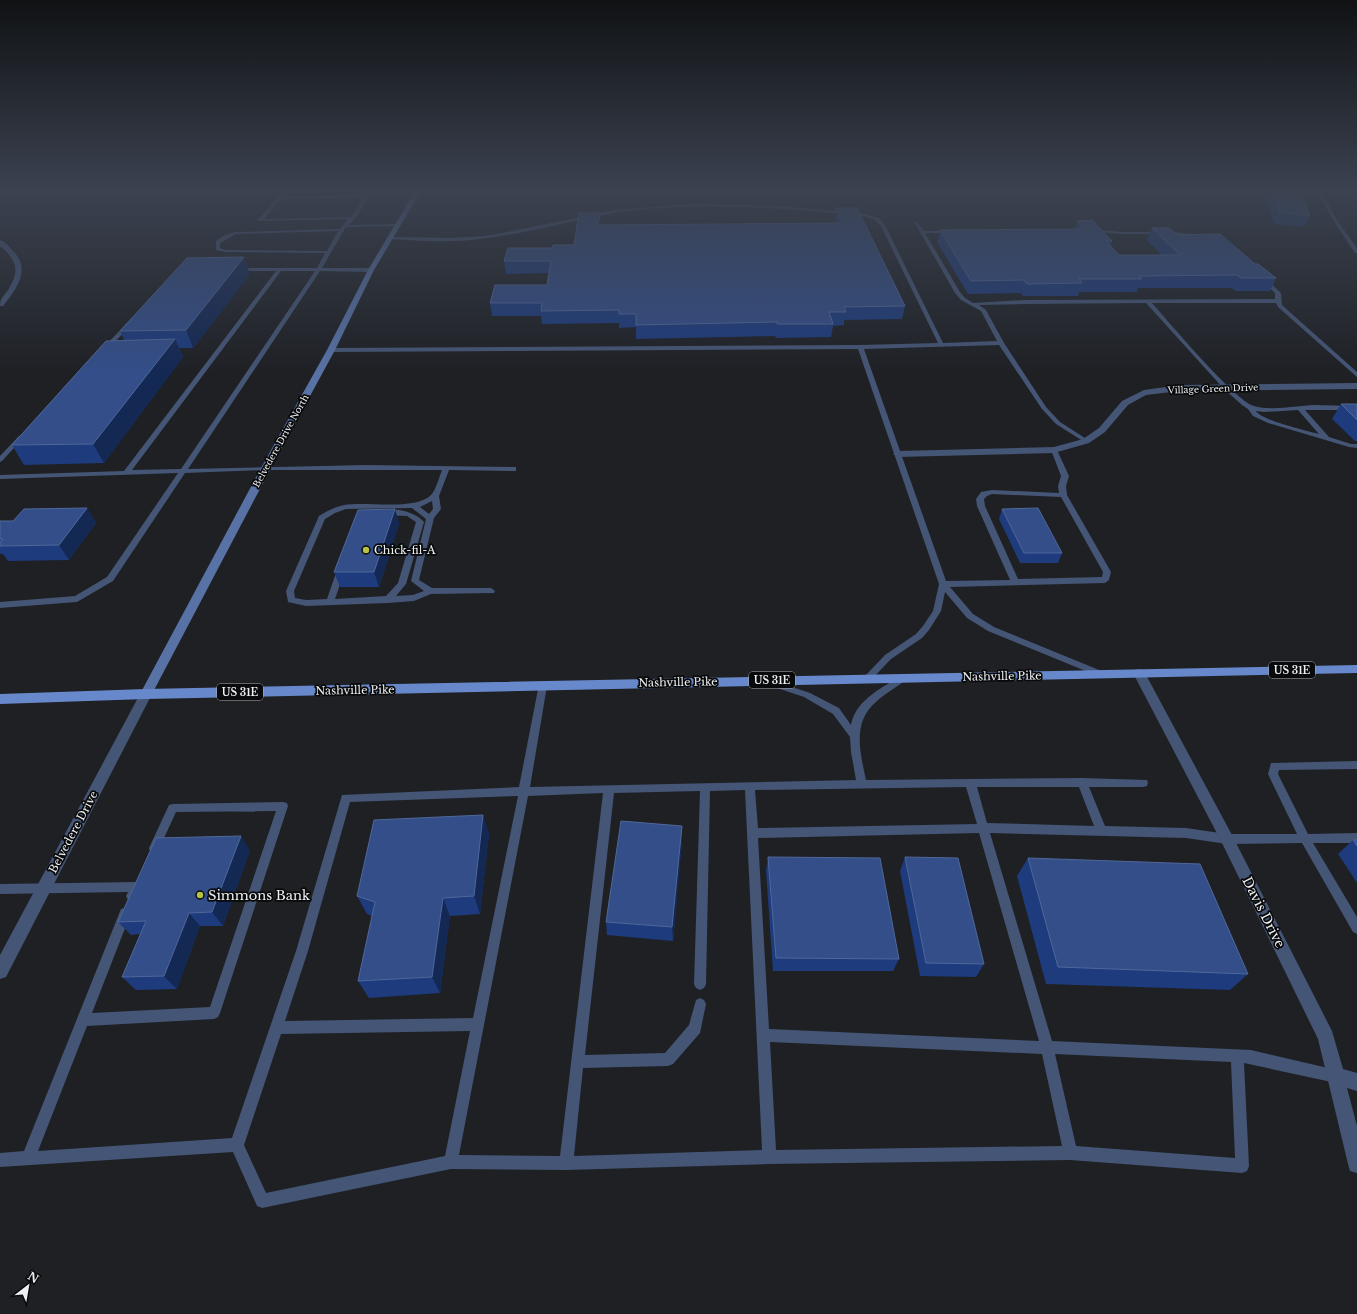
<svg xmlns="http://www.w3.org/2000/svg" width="1357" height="1314" font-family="'Libre Baskerville',serif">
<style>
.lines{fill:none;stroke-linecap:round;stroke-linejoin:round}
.lane{fill:#445575;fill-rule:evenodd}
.street{fill:#445575;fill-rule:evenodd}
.secondary{fill:#5872a6;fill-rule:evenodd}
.primary{fill:#6789cb;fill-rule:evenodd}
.wall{fill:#1d3b7d}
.shaded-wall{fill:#142854}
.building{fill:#334e89;stroke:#50679a}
.poi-dot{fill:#b8c147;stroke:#090a0b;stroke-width:1.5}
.labels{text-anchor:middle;stroke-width:3.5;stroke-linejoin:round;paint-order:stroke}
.far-street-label{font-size:9px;fill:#edeff2;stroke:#090a0b}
.shield{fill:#090a0b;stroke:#a9aaad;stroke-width:1}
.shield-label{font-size:10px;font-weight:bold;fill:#edeff2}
.poi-label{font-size:11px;fill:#edeff2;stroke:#090a0b;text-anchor:start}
.street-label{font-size:11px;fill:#edeff2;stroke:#090a0b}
.near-poi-label{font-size:13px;fill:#edeff2;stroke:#090a0b;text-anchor:start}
.near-street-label{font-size:13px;fill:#edeff2;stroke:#090a0b}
</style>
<rect width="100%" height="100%" fill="#1e2024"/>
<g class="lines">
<!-- lane -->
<path class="lane" d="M284,191H288L283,197L366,195L368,191H372L370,195L416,194L418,195L416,196L368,197L358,215L349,225L398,224L400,225L398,226L346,227L322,268H371L374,270L371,272L320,271L188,469L366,465L516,467V471H513L449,470L439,496L441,509L434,518L419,580L432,588H491L495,591L494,593L431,594L414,601L388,603L306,606L288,602L286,591L319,516C327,511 335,507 344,505C365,501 416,511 431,495C436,490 439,477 442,470H266L185,473L113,581L77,602L0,608V602L75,596L107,577L178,473L0,479V475L124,471L276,271H237L234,269L235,268H317L325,253L225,252L216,250V241L223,236L235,232L340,229L348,219L258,221V219ZM364,197L351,217L264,219L281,199ZM338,231L327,251L225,250L220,248V243L236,234ZM281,271H315L181,469L132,470ZM432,501L433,509L429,514L420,507ZM412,508L426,519L411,581L424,591L413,595L396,596L406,584L424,522C416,512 391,505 381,513L382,515L407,516L416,522L398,583L386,596L335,599L345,570L341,567L337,570L327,599L306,600L295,598L294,591L325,519L335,513L346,509Z
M1317,191H1321L1337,220L1357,248V253H1355L1333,220Z
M692,204L779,206L865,214L879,218L885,225L943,343L997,341L981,311L961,300L955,293L915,223L917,222L924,231H954V232L952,233H925L960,292L965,298L973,303L1024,300L1275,299V293L1260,279L1265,278L1281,293L1282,305L1357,372V377L1278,307L1276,303H1152C1169,322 1235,401 1254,406C1271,411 1296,406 1314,405C1329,405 1343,406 1357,406V410H1305L1329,437L1351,444H1357V448L1349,447L1268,423L1253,416L1248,409L1242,405L1224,389L1146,303L1024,304L979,305L986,310L1004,343L1046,407L1060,422L1088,440L1089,441L1086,443L1056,424L1042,409L999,345L864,349L946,581L1010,580L977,506L976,499L981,492L992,490L1059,493L1058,486L1061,476L1051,450L1054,448L1057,450L1069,476L1066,486L1067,495L1111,572L1109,580L1105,583L950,587L973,614L994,627L1104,672L1106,674L1104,676H1098L988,631L967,618L945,592L941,611L929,630L922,638L891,659L871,680H865L863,678L865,676L885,655L916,634L923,626L933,611L939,584L858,349L331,352L328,350L331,348L860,345L938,343L881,226L875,220L864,216C788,208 711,202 635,210C585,216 537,232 487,238C455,243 422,241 390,239L388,238L390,237L451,238L487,236L616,210ZM1298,410L1319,434C1307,431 1261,420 1256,411L1264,412ZM992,494L1061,497L1103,572L1102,577L1018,579L985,506L984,499L987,496Z
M1090,229L1121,232H1174L1211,237L1209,238L1174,234H1121L1088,231V230Z
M127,323L132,324L108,349H104V347Z
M21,435L24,437L23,438L2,461L0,462V456L19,436Z
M903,675L906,676L908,678L906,680C896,688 885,693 876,702C852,722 860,752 866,780L1082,778L1147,780L1148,783L1147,786L1143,787H1089L1105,826L1186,828L1227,834H1297L1268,774L1271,763L1357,761V769L1279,770L1278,774L1308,834L1357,833V843H1313L1357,917V934L1353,932L1302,843L1227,844L1186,838L990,833L1052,1041L1251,1050L1341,1071L1343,1076L1341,1081L1336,1083L1244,1063L1249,1166L1247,1171L1242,1173L1070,1160L769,1164L566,1170L451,1169L262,1208L257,1206L233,1152L0,1167V1153L24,1151L121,909L125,908L129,909L131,913L92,1013L210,1007L276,811L176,812L158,851L154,853L150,851L149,848L169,805L173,804L283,802L287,803L288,806L220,1013L218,1017L214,1019L87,1026L38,1151L232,1138L296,951L342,795L519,787L539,684H545L547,686L530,787L856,780L851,752L850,737L833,714L804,697L765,684L763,682L765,680L768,679L810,693L839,708L851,725C855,704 873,693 889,683C894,680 898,676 903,675ZM966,787L977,824L758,828L755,790ZM977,787H1079L1094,826L987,823ZM745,790L762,1150L574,1156L583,1068L668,1066L673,1064L700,1033L706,1004L704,1000L700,998L696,1000L689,1025L665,1053L585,1055L614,793L700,791L694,984L696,988L700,990L704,988L706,984L710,791ZM603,793L560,1156L459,1155L528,796ZM518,796L473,1018L285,1021L308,951L350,802ZM979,833L1039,1041L769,1029L758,838ZM470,1031L445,1156L266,1193L244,1145L281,1034ZM770,1042L1042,1054L1062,1146L776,1150ZM1055,1054L1231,1062L1235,1158L1076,1146Z
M136,882L140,883L142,887L136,900L132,901L128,900L126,896L128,892L0,894V884Z"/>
<!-- street -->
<path class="street" d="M0,191H11L0,194Z
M0,240C5,242 9,246 12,250C32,268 17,289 3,306H0C0,298 4,296 8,290C21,270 16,260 0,246Z
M1357,383V389L1180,391L1146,395L1128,405L1105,432L1089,443L1054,453L898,457L893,454L898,451L1054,447L1083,439L1099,428L1122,401L1144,390L1180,385Z
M1139,669L1143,670L1145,673L1232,835L1332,1031L1343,1069L1357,1073V1091L1347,1088L1357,1126V1173L1350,1171L1348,1164L1318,1039L1222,843L1133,673L1135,670Z
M146,689L150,691L152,694L6,977L0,979V955L140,694L142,691Z"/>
<!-- secondary -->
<path class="secondary" d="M415,191H421L374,270L335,350L271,468L152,694L150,697L146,699L142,697L140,694L261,468L327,350L368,270Z"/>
<!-- primary -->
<path class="primary" d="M1357,665V673L146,699L0,704V694L146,689Z"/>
</g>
<!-- wall -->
<path class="wall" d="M1264,191H1300L1310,216L1304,227L1274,224Z
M836,208L905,306L902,319L844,320V325L833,326L831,337L776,338L775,336L636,339V327L619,328V323L542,324L541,316H492L490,303L547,285L549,273L506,274L504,261L574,245L600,225L836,223L835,220Z
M1077,221L1112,241L1111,246L1119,255H1162L1147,240L1152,228L1177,235L1255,264L1276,278L1270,291H1235L1232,288H1138L1137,292H1079L1078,296H1023L1021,293L968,294L937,242L940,230L1074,229Z
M250,274L193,348H179L183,357L104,463L24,465L12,445L124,340L120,331Z
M1341,404H1357V441H1355L1332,419Z
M87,508L96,523L69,560L8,561L3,554H0V521H13Z
M395,509L399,524L379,587H340L334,572Z
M1002,509L1062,553L1058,563H1020L999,519Z
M483,815L489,834L480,914L450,916L440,993L369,998L358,981L372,916L367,914L357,896Z
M682,826V840L673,941L607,935L606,922Z
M1353,840H1357V883L1338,854Z
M250,850L223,926H200L177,989L136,990L122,977L140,934L131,935L118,922Z
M768,857L899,959L893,971H773L766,871Z
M905,857L984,964L976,977L920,976L900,871Z
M1028,858L1248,974L1230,990L1046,984L1017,876Z"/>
<!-- shaded-wall -->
<path class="shaded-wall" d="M600,213V224L599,237L598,225Z
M244,257L250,274L193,348L186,330Z
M175,339L183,357L104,463L93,444Z
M87,508L96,523L69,560L59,545Z
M395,509L399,524L379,587L374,572Z
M483,815L489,834L480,914L474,896Z
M682,826V840L673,941L672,927Z
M241,836L250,850L223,926L212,912Z
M443,898L450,916L440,993L432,977Z
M189,913L200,926L177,989L164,976Z"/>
<!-- building -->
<path class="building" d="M1273,191H1300L1310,216L1280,212Z
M836,208H857L905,306L844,307L846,312H829L833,324H777V322L636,325V314H619V310L541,311L542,303H490L495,285H547L551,261H504L508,248H552L553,245H574L579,213H600L598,225L843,223Z
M1092,220L1112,241H1106L1119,255H1180L1152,228H1169L1177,235L1220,234L1255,264H1258L1276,278H1241L1237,275L1139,276L1142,279H1079L1082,283L1027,284L1024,280L971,281L940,230L1084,229L1077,221Z
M244,257L186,330L120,331L187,258Z
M175,339L93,444L12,445L106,341Z
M1341,404H1357V420Z
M87,508L59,545L0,546V542L3,539H0V521H13L24,509Z
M1038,508L1062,553H1024L1002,509Z
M395,509L374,572H334L358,510Z
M483,815L474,896L443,898L432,977L358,981L375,902L357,896L374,820Z
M621,821L682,826L672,927L606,922Z
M241,836L212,912L189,913L164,976L122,977L146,921L118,922L156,838Z
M1353,840H1357V846Z
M768,857L880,858L899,959L776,958Z
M905,857L958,858L984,964L926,963Z
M1028,858L1200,864L1248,974L1058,967Z"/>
<!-- sky -->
<linearGradient id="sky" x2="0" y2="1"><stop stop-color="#101214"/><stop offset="0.51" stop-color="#3b4250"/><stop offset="1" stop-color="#3b4250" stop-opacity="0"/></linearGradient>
<rect width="1357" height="374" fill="url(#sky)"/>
<!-- markers -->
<g class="poi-dot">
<circle cx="366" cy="550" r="4"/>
<circle cx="200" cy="895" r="4"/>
</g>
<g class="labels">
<!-- far-street labels -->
<g class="far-street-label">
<text transform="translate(1213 389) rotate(-2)" y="3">Village Green Drive</text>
<text transform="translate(281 441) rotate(-61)" y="3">Belvedere Drive North</text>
</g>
<!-- shield labels -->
<g class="shield">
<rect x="1269" y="662" width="46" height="16" rx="3"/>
<rect x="749" y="672" width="46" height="16" rx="3"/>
<rect x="217" y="684" width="46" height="16" rx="3"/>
</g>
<g class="shield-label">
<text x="1292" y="674">US 31E</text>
<text x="772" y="684">US 31E</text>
<text x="240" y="696">US 31E</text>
</g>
<!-- poi labels -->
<g class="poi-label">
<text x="374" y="554">Chick-fil-A</text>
</g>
<!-- street labels -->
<g class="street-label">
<text transform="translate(1002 676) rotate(-1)" y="4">Nashville Pike</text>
<text transform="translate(678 682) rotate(-1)" y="4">Nashville Pike</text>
<text transform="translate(355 690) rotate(-1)" y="4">Nashville Pike</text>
<text transform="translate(73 832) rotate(-62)" y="4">Belvedere Drive</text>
</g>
<!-- near-poi labels -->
<g class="near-poi-label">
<text x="208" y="900">Simmons Bank</text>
</g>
<!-- near-street labels -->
<g class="near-street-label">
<text transform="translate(1264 912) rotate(63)" y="5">Davis Drive</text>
</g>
</g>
<!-- north arrow -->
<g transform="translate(28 1286) rotate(31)" stroke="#090a0b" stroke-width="3" paint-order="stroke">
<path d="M0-3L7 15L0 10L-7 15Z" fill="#edeff2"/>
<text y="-6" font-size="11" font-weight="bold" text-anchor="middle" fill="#edeff2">N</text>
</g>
</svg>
